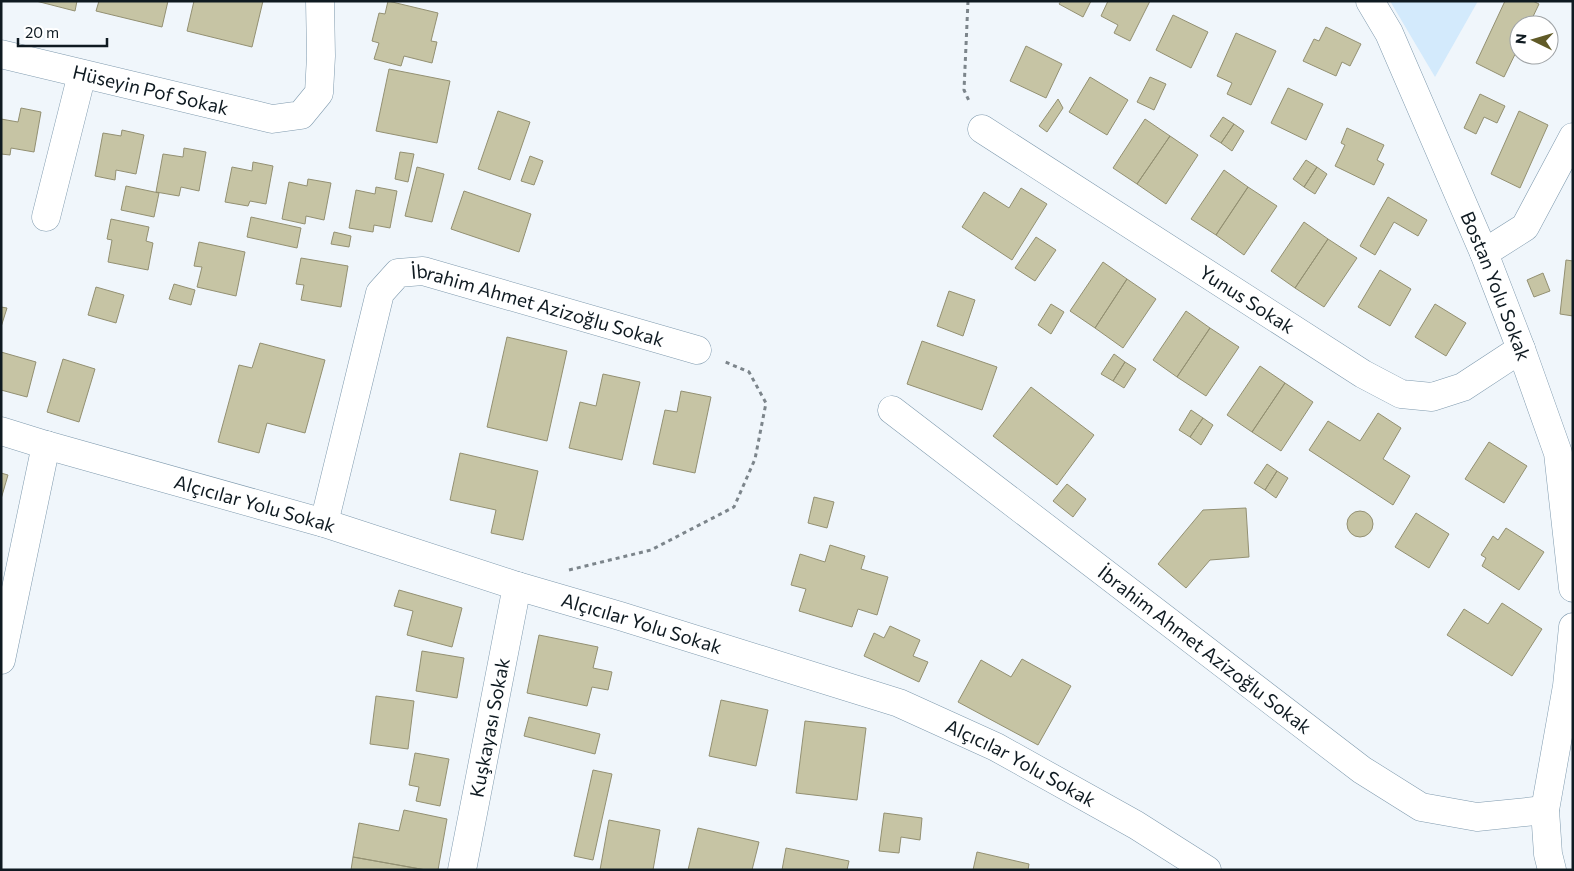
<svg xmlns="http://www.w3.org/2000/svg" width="1574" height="871" font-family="Commissioner,sans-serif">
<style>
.green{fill:#d3eafc}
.building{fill:#c6c4a4;stroke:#939072}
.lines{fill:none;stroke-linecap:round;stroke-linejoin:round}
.minor-casing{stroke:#7f9aae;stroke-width:29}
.path{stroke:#7c858b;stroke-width:3;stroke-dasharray:4 4;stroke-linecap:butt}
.minor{stroke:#fff;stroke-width:28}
.labels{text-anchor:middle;stroke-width:4;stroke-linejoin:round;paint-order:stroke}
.street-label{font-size:19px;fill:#0f1a21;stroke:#fff}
</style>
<rect width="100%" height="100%" fill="#f0f6fb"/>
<!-- green -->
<path class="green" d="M1390,1H1478L1435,77Z"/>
<!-- building -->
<path class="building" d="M36,1H77L75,11Z
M99,1H168L162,27L96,11Z
M194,1H263L252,47L187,31Z
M388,1L438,13L431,41L437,42L432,63L404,56L401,66L374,59L379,43L372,41L379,13L385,14Z
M1061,1H1091L1083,17L1059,4Z
M1108,1H1150L1130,41L1114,33L1118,25L1101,16Z
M1505,1H1533L1539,4L1529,25H1519V46L1504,77L1476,63Z
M1173,15L1208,32L1191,68L1156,50Z
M1326,27L1361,44L1350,66L1342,62L1336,76L1303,61L1314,39L1319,41Z
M1236,33L1276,51L1251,105L1227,94L1232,83L1217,76Z
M1026,46L1062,64L1046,98L1010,81Z
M389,69L450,81L437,143L376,131Z
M1090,77L1128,100L1107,135L1069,112Z
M1150,77L1166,84L1154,110L1137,102Z
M1288,88L1323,104L1306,140L1271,123Z
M1480,94L1505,106L1497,123L1484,117L1476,134L1464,128Z
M1058,99L1063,108L1047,132L1039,126Z
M21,108L41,112L34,152L11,148L10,155L1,154V119L18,122Z
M498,111L530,122L510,180L478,169Z
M1519,111L1548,125L1520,188L1491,174Z
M1223,117L1234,124L1221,143L1210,136Z
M1145,119L1170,136L1137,184L1113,168Z
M1234,124L1244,131L1232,151L1221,143Z
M1347,128L1384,145L1377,160L1384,164L1374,185L1335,166L1345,145L1341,143Z
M122,130L144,135L136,174L116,170L115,180L95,176L103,133L121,136Z
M1170,136L1198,155L1166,204L1137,184Z
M184,148L206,152L199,191L181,187L179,196L156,192L163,154L183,157Z
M400,152L414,154L408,182L395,179Z
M530,156L543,161L534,185L521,181Z
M1306,160L1317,167L1304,187L1293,179Z
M253,162L273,166L266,204L250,201L248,206L225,202L232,167L252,171Z
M417,167L444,174L432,222L405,216Z
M1317,167L1327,174L1315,194L1304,187Z
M1224,170L1248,187L1216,235L1191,219Z
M308,179L331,183L324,220L306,216L305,224L282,219L289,182L307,186Z
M126,186L159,193L154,217L121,210Z
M376,187L397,191L390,228L374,225L373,232L349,228L356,190L375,194Z
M1248,187L1277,206L1244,255L1216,235Z
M1021,188L1047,204L1012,260L962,227L984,192L1009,208Z
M464,191L531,214L519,252L451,229Z
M1388,197L1427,220L1418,236L1394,222L1375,255L1360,246Z
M251,217L301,228L297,248L247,237Z
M111,219L149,227L146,241L153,243L148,270L108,262L112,240L107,239Z
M1304,222L1328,239L1295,288L1271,271Z
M334,232L351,236L349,247L331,244Z
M1036,237L1056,250L1035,281L1015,268Z
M1328,239L1357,258L1324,307L1295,288Z
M199,242L245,252L236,296L197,287L202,267L194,266Z
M301,258L348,266L341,307L301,300L304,285L296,284Z
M1566,260L1573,261V316L1560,314Z
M1103,262L1127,279L1095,328L1070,311Z
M1380,270L1411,289L1390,326L1358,307Z
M1543,273L1550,291L1534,297L1527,280Z
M1127,279L1156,299L1123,348L1095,328Z
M174,284L195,290L191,305L169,299Z
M96,287L124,295L116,323L88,315Z
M949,291L975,300L963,336L937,326Z
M1051,304L1064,312L1051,334L1038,325Z
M1435,304L1466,323L1446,356L1415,337Z
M1,307L7,308L1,327Z
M1186,311L1210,328L1177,377L1153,360Z
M1210,328L1239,347L1206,396L1177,377Z
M507,337L567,351L547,441L487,427Z
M922,341L997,367L982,410L907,384Z
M260,343L325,360L305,433L267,423L259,453L218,442L239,365L252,368Z
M1,352L36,362L27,397L1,390Z
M1114,354L1125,362L1113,381L1101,374Z
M63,359L95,369L79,422L47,412Z
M1125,362L1136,369L1124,388L1113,381Z
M1260,366L1285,383L1252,432L1227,415Z
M603,374L640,382L622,460L569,448L580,402L596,406Z
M1285,383L1313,402L1281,451L1252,432Z
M1031,387L1094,435L1057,485L993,436Z
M681,391L711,397L695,473L653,464L665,410L677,412Z
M1191,410L1203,418L1190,437L1179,430Z
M1378,413L1401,428L1383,459L1410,476L1393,505L1309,450L1328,421L1360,441Z
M1203,418L1213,425L1201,445L1190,437Z
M1489,442L1527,466L1504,503L1465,479Z
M460,453L538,471L523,540L491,533L496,510L450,500Z
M1267,464L1277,471L1265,490L1254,483Z
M1277,471L1288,478L1276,498L1265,490Z
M1,473L8,475L1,499Z
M1067,484L1086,499L1073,517L1053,501Z
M814,497L834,502L827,528L808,523Z
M1246,508L1249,557L1210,560L1186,588L1158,564L1203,510Z
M1347 524a13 13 0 1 1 26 0a13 13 0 1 1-26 0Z
M1416,513L1449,534L1429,568L1395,547Z
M1506,528L1544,552L1519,590L1482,566L1486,558L1481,555L1493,536L1498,540Z
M830,545L865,556L861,569L888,577L877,615L858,609L852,627L799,611L806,589L791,585L800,554L825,562Z
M399,590L462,608L452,647L407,635L413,611L394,606Z
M1502,603L1542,629L1512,676L1447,635L1464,609L1488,624Z
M890,626L920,640L913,656L928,662L919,682L864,656L874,633L884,638Z
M539,635L598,647L593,668L612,672L608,690L592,687L587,706L527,693Z
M422,651L464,658L457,698L416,691Z
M1022,659L1071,686L1038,745L958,702L981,660L1011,677Z
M376,696L414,701L408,749L370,744Z
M721,700L768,710L756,766L709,756Z
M529,717L600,734L595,754L524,736Z
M805,721L866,728L857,800L796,793Z
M415,753L449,759L440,806L416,801L419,787L409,785Z
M593,770L612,774L593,860L574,856Z
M404,810L447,819L438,870H426L353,857L359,823L399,831Z
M884,813L922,818L920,840L901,837L899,853L879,851Z
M609,820L660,830L653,870H600Z
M698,828L759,842L752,870H688Z
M786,848L849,861L847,870H782Z
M977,852L1029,864L1028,870H973Z
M353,857L426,870H351Z"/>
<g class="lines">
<defs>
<g id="minor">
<path id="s1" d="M1370,1L1389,33L1484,253L1521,349L1558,453L1573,588"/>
<path id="s2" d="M1,54L272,119L301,115L319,93L321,56L320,1"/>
<path id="s3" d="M982,129L1363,374L1401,394L1432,397L1463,387L1521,349"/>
<path d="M46,217L82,74"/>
<path d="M1484,253L1525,227L1573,137"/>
<path id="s4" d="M892,410L1362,770L1421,807L1477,817L1545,810"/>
<path id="s5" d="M1,431L46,445L324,523L517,586L620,616L899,703L996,747L1136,825L1207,870"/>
<path id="s6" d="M324,523L380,293L398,273L423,271L697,350"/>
<path d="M1,660L46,445"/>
<path id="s7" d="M462,870L517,586"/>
<path d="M1552,870L1548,854L1545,810L1567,686L1573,627"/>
</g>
</defs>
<!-- minor casing -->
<use href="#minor" class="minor-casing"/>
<!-- path -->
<path class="path" d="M968,1L964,90L970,103
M569,570L651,550L734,507L755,459L766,403L749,372L723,361"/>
<!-- minor -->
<use href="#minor" class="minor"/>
</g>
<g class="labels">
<!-- street labels -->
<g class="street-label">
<text dy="7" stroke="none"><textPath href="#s2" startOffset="154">Hüseyin Pof Sokak</textPath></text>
<text dy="7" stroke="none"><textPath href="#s1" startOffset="312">Bostan Yolu Sokak</textPath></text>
<text dy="7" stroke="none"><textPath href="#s3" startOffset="315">Yunus Sokak</textPath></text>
<text dy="7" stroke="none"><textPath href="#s6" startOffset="408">İbrahim Ahmet Azizoğlu Sokak</textPath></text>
<text dy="7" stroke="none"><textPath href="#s5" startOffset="264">Alçıcılar Yolu Sokak</textPath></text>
<text dy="7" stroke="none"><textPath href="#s5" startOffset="669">Alçıcılar Yolu Sokak</textPath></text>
<text dy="7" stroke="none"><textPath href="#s4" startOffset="394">İbrahim Ahmet Azizoğlu Sokak</textPath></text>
<text dy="7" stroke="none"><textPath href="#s7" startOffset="145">Kuşkayası Sokak</textPath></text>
<text dy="7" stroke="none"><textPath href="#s5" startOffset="1074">Alçıcılar Yolu Sokak</textPath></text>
</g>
</g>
<!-- border -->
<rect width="1574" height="871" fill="none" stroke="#0f1a21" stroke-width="5"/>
<!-- north arrow -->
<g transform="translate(1534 40) rotate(275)"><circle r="24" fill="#ffffff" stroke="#9fa3a6"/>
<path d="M0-4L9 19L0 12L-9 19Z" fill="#605a27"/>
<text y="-8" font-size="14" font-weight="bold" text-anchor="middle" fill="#0f1a21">N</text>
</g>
<!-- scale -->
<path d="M18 38v8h89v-8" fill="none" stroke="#0f1a21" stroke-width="2.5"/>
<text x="25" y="38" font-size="15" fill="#0f1a21" stroke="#ffffff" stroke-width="4" paint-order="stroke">20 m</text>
</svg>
